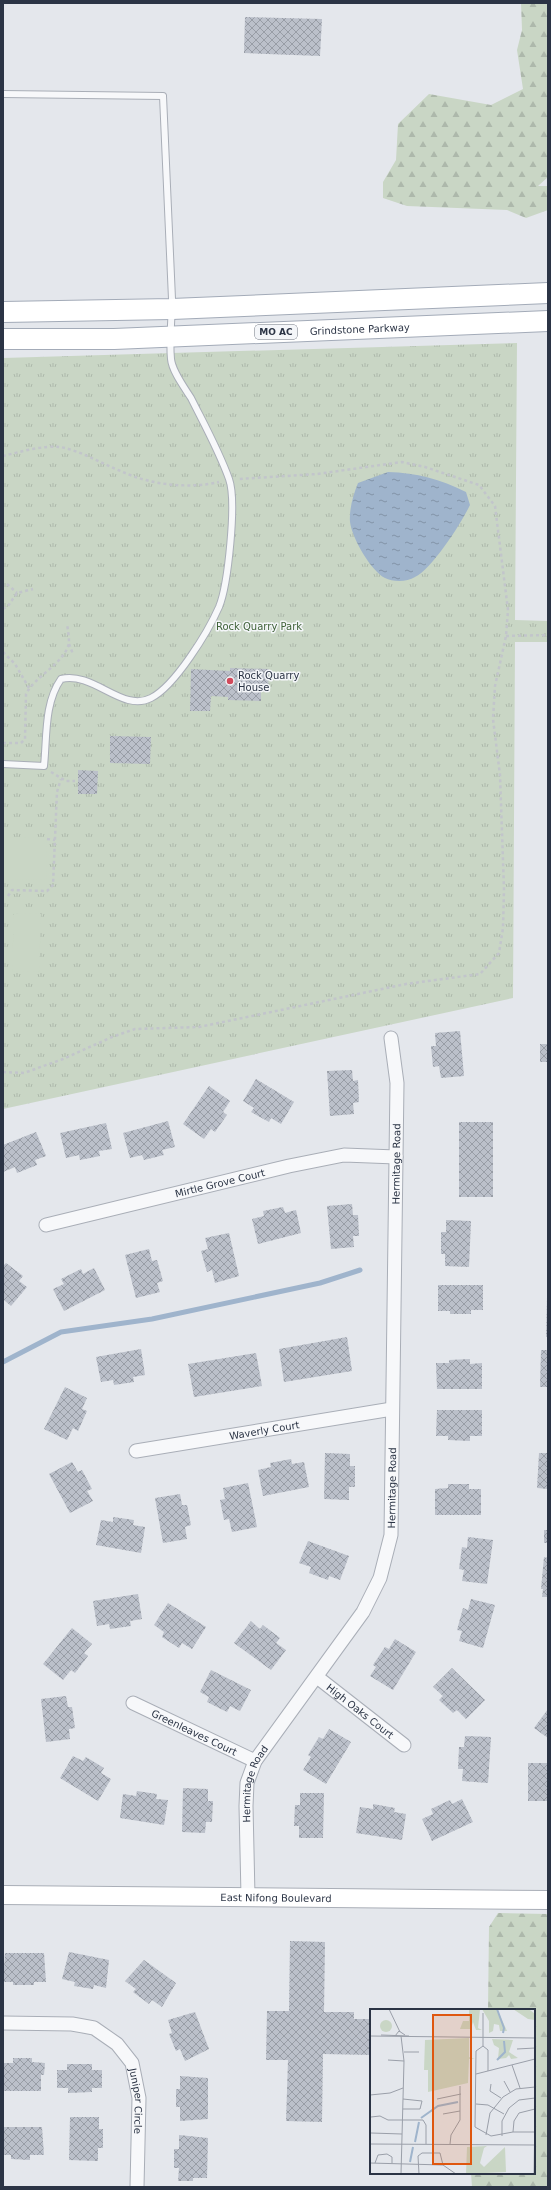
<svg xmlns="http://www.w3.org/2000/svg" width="551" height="2190" font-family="'DejaVu Sans',sans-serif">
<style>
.forest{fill:url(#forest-firs)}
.park{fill:url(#park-tufts)}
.pitch{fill:#c9d6c5}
.water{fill:url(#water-ripples)}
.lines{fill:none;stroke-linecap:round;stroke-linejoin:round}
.stream{stroke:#9fb4cc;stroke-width:5}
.building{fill:url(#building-cross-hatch)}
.lane-casing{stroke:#a9aeb7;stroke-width:8}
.street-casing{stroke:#a9aeb7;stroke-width:15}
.secondary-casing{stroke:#a9aeb7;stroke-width:20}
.primary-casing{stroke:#a3abb8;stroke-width:22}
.path{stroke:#c2c5cb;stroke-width:2.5;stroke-dasharray:3 3;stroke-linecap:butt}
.lane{stroke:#f7f8fa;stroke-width:6}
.street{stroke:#f7f8fa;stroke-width:13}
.secondary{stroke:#fff;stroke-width:18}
.primary{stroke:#fff;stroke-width:20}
.poi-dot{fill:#d1495b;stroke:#f4f6f9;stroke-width:1.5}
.labels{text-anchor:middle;stroke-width:3;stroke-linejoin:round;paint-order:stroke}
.shield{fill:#f4f6f9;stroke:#676e7b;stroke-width:1}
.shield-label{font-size:9px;font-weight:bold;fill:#2b3445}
.street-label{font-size:10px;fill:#2b3445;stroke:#f4f6f9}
.park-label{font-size:10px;fill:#3f6138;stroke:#f4f6f9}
.poi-label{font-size:10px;fill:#2b3445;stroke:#f4f6f9;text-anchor:start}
.inset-river{fill:none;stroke:#9fb4cc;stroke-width:2}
.inset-road{fill:none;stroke:#9a9fa9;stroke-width:1}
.view{fill:#df570f;fill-opacity:0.15;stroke:#df570f;stroke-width:2}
.inset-edge{fill:none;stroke:#2b3445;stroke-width:2}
</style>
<defs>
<pattern id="forest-firs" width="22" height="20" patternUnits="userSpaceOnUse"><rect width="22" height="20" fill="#c9d6c5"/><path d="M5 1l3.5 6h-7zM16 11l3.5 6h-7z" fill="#adb8ab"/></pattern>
<pattern id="park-tufts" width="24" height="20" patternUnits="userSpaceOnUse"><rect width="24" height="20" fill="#c9d6c5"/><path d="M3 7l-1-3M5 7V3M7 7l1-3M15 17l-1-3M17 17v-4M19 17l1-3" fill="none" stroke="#adb8ab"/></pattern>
<pattern id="water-ripples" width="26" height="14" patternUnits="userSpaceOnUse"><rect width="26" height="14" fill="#9fb4cc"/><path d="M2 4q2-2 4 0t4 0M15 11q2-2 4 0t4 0" fill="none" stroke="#8293a7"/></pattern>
<pattern id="building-cross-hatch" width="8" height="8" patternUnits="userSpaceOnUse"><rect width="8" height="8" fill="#bbc0ca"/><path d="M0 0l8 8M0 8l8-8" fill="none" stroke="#989da6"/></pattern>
</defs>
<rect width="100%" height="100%" fill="#e4e7ec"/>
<!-- forest -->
<path class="forest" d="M521,3H548V177L538,186H548V210L526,218L507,210L407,206L383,198V182L396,160L398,124L429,94L491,105L523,89L517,50L522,30Z
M498,1913L548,1914V2187H472L471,2173H534V2010H488L489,1927Z"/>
<!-- park -->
<path class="park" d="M517,343L515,620L548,621V642H515L513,998L3,1109V358Z"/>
<!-- pitch -->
<path class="pitch" d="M3,837L47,838L46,880L3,879Z
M14,913L41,914L39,972L12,971Z"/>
<!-- water -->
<path class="water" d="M388,472C417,473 440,479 466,492L470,505C462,522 432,569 415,577C407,582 393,582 385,578C371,571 352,538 350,522C349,510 353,495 358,483Z"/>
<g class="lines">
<!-- stream -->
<path class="stream" d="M3,1362L61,1332L152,1319L320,1283L360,1270"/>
</g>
<!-- building -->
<path class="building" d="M245,17L322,19L320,56L244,53Z
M230,668L269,669L268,691L261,690V701L228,700V697L211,696L210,711H190L191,669L230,671Z
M110,736L151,737L150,764L110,763Z
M78,770L98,771L97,794H78Z
M460,1031L464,1076L441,1078L439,1066L433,1067L431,1046H436L435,1033Z
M540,1044H548V1062H540Z
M352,1070L353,1081L358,1080L359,1102L353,1103L354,1114L330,1116L327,1071Z
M256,1079L294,1102L281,1124L271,1118L269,1122L251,1112L254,1108L243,1101Z
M209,1086L230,1101L223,1112L227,1115L215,1132L211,1129L204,1139L183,1124Z
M168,1121L175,1147L162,1150L164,1155L144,1160L142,1155L130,1158L123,1133Z
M459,1122H493V1197H459Z
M106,1123L112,1149L99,1151L100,1156L80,1160L79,1155L66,1158L60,1133Z
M36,1132L46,1156L35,1160L37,1165L17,1173L15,1167L3,1172V1145Z
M352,1204L353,1215H358L359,1236H353L354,1247L331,1249L327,1206Z
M283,1207L285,1213L296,1210L301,1233L258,1244L252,1219L264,1216L263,1211Z
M446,1220L471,1221L469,1267L445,1266V1254H441V1232H446Z
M229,1233L239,1276L215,1283L212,1270L207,1272L201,1251L208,1249L205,1238Z
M149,1249L152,1261L157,1260L163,1281L157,1283L160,1292L136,1298L125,1255Z
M6,1263L23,1276L19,1281L27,1287L11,1306L3,1299V1266Z
M94,1268L105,1290L64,1311L53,1289L64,1284L61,1279L81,1269L83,1274Z
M438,1285H483V1310H471V1314H450V1311H438Z
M547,1297H548V1337H546Z
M347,1337L352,1371L284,1382L279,1349Z
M141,1349L145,1375L133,1377L134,1382L114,1385L113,1380L101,1382L96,1357Z
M541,1350H548V1387H540Z
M256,1353L262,1386L194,1397L188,1364Z
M470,1359V1364L482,1363V1389H437L436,1363H449V1360Z
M65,1387L87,1398L82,1409L87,1411L78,1431L73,1428L67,1440L44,1429Z
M437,1410H482V1436H470V1441L448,1440V1436H436Z
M325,1453L350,1454V1466H355V1487H349V1500L324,1499Z
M539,1453H548V1489L537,1488Z
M291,1459L292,1464L304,1462L309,1487L263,1496L258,1470L271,1467L270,1463Z
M72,1462L78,1472L82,1470L92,1489L87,1491L93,1501L70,1513L49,1474Z
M248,1483L257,1527L232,1532L229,1519L224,1520L220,1500L225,1499L223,1488Z
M448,1484H469V1489H481V1515H435V1489L448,1488Z
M180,1494L182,1505H187L191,1525L185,1527L187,1539L163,1543L155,1498Z
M113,1517L134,1520L133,1525L145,1527L141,1553L96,1545L101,1520L113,1522Z
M544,1530H548V1543H544Z
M468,1537L493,1540L487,1584L462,1581L464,1570L459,1569L462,1547L467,1548Z
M308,1541L349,1556L340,1580L329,1576L328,1580L309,1573L311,1567L299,1563Z
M544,1557L548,1558V1597H542L543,1589H541Z
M138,1594L142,1619L130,1621L131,1626L110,1629L109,1624L97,1626L93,1601Z
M471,1599L495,1605L483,1648L459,1641L462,1631L457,1630L463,1608L468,1610Z
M168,1603L206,1627L192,1649L182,1643L179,1648L162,1637L164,1632L154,1625Z
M251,1621L260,1629L263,1625L280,1638L276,1643L286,1650L271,1670L234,1643Z
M72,1628L92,1644L84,1653L88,1656L75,1673L71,1670L63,1680L43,1664Z
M395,1639L416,1652L393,1690L370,1676L376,1667L373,1665L385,1647L389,1649Z
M452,1668L485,1700L466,1719L457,1710L453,1713L439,1700L443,1696L433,1687Z
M211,1670L251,1690L240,1711L230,1706L227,1712L207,1702L209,1697L200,1692Z
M66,1696L68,1707H72L75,1728L69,1729L70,1739L46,1742L41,1699Z
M548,1709V1738L534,1728Z
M329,1729L351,1742L326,1784L303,1770L311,1757L308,1755L319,1737L323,1739Z
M465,1736L491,1737L488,1783L462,1781L463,1769H458L459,1747H464Z
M73,1756L83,1761L86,1757L104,1768L101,1773L111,1779L98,1801L60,1778Z
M528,1763H548V1801H528Z
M183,1788L208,1789V1801H213L212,1822H206L205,1833L182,1832Z
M137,1791L157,1794L156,1799L168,1800L164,1825L120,1818L123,1794L136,1796Z
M300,1793H324L323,1838H299V1826H294L295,1805H300Z
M462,1799L473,1822L432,1841L422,1819L433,1814L431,1809L450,1800L452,1804Z
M373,1804L395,1808L394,1812L406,1814L402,1840L356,1833L360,1807L373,1809Z
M290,1941L325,1942L324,2012H354V2019H371V2055L323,2054L322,2122L286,2121L288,2060H266L267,2011H289Z
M69,1952L109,1960L106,1988L94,1985L93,1989L74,1986L75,1982L62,1979Z
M5,1953H44L46,1982H34V1985H13V1982H3Z
M144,1960L176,1983L162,2007L152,2000L149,2004L133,1992L136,1989L125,1981Z
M195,2012L209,2049L185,2061L180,2049L176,2051L169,2034L172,2033L168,2020Z
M13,2058H32V2062L45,2063L44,2075H41V2091H3V2063H13Z
M67,2064H92V2070H102V2088H92V2092L68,2093V2088H57V2070H67Z
M180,2076L208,2078V2119L180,2121V2107H176V2089H180Z
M70,2117H99V2129H103V2148H98V2161L69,2160Z
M3,2127H42L44,2155H30V2160L11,2159V2155H3Z
M179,2135L208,2138L207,2178H193V2181H178L179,2168H174V2149H179Z"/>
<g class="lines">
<defs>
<path id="lane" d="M3,94L163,96C166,164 169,232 172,299C172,319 169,339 171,359C172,371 184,387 191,398C204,424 219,451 229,479C237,501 228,585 219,607C208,632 175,686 151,698C122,713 94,671 61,679C44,703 47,738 44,766L3,764"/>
<g id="street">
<path id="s1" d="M46,1225L289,1166L344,1155L396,1157"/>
<path id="s2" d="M136,1451L392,1409"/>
<path id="s3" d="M317,1677L404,1745"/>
<path id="s4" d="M133,1703L255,1761"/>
<path id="s5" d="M248,1896L246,1806L247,1783L255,1761L363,1612L380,1578L391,1535L397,1083L391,1038"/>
<path id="s6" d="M3,2023L72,2024L94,2028L117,2044L132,2063L139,2098L137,2187"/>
</g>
<g id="secondary">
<path id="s7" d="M3,1895L548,1900"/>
</g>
<g id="primary">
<path d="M3,312L172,309L548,293"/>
<path id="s8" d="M3,339H114L548,321"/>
</g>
</defs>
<!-- lane casing -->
<use href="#lane" class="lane-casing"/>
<!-- street casing -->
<use href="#street" class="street-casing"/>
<!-- secondary casing -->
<use href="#secondary" class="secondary-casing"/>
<!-- primary casing -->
<use href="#primary" class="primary-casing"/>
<!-- path -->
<path class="path" d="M3,456C19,452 44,445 60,447C82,451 102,464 123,472C151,485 189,489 219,482
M7,584L17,593
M3,609L8,606L17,593L33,589
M506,636L548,635
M69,644L73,654
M3,652L15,664L29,688
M3,743H21L25,739L26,694C34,677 65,663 69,643C69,637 68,630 67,624
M51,772L66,781H75
M47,839L55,840
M8,896L12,890L47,891L53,885L57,792L61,779
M3,1072L24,1073L63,1059L112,1037L135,1029L199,1027L406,984L480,974L499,953L503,928L504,889L500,775L493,719L495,686L506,636L508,610L495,506L479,485L425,467L402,462L317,474L239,479"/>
<!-- lane -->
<use href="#lane" class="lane"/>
<!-- street -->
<use href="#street" class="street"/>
<!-- secondary -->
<use href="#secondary" class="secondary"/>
<!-- primary -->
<use href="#primary" class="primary"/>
</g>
<!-- markers -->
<circle class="poi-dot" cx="230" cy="681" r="4"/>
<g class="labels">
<!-- shield labels -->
<rect class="shield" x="255" y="325" width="42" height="14" rx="3"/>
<g class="shield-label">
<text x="276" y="335">MO AC</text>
</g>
<!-- street labels -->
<g class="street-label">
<text dy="4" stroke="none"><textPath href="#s8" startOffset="357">Grindstone Parkway</textPath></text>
<text dy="4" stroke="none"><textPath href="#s5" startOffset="774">Hermitage Road</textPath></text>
<text dy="4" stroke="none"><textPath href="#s1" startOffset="179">Mirtle Grove Court</textPath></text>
<text dy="4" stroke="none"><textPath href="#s2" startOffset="130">Waverly Court</textPath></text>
<text dy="4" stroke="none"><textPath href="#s5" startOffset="450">Hermitage Road</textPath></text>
<text dy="4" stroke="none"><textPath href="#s3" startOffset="55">High Oaks Court</textPath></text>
<text dy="4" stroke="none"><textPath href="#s4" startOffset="68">Greenleaves Court</textPath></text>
<text dy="4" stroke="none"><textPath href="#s5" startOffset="114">Hermitage Road</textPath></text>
<text dy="4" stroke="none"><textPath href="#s7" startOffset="273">East Nifong Boulevard</textPath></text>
<text dy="4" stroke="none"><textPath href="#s6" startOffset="182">Juniper Circle</textPath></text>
</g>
<!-- park labels -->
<g class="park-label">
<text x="259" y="630">Rock Quarry Park</text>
</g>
<!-- poi labels -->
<g class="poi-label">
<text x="238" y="679">Rock Quarry<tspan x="238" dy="12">House</tspan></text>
</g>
</g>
<!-- overview -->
<g transform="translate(370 2009)">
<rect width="165" height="165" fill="#e4e7ec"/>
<path d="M10 17a6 6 0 1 1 12 0a6 6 0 1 1-12 0Z" fill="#c9d6c5"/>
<path d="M99,0H110L108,19L112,21H106L103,13L101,20H90L93,12H99ZM112,0H127L137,22H130L129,16L124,15L123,22L119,24V12ZM143,0L160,1L165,5V11L158,10ZM122,30L143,31L139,43L148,49L141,50L139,46L136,49L128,50L129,39L124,36ZM97,138L117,137L114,139L110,154L114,158L135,138L136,163L96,165Z" fill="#c9d6c5"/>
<path d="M99,29V48L105,50H99L98,74L58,83V61H54L55,31Z" fill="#c9d6c5"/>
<path class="inset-river" d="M127,0L134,19L133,24M127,51L135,43L134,32M51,109L68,97L88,93M45,133L49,113M40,153L43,138"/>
<path class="inset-road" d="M19,0L30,23M11,26L39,27M0,27L165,29M25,27L29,22L35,26M31,27L34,52L31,165M113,37L106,42L105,118L121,127L143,123H165M113,37V4M113,37L118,41V62M147,40L165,39M34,43H49M18,51L34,52M142,56L150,79M106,65L165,50M134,72L140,83M121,75L120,82L131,89M0,86L20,84L33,79M67,90L91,85M106,95L118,96L134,105M33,100H50L52,92L33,90M73,105L90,102M1,108L10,107L18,111H53L56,116V135M143,123L144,112L149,104L165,100M1,124L32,125M116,126L120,104L133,88L146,80L165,78M132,127V112L139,99L149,91L165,89M0,135L165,136M80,135L81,126L90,111V77M0,154L73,156L86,165M5,154L8,146L17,145L22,148V154M49,165L48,147L52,144H70L73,156M164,165L165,104"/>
<path class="view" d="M63,6H101V155H63Z"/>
<rect width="165" height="165" class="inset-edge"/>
</g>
<!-- border -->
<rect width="551" height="2190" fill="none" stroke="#2b3445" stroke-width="8"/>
</svg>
